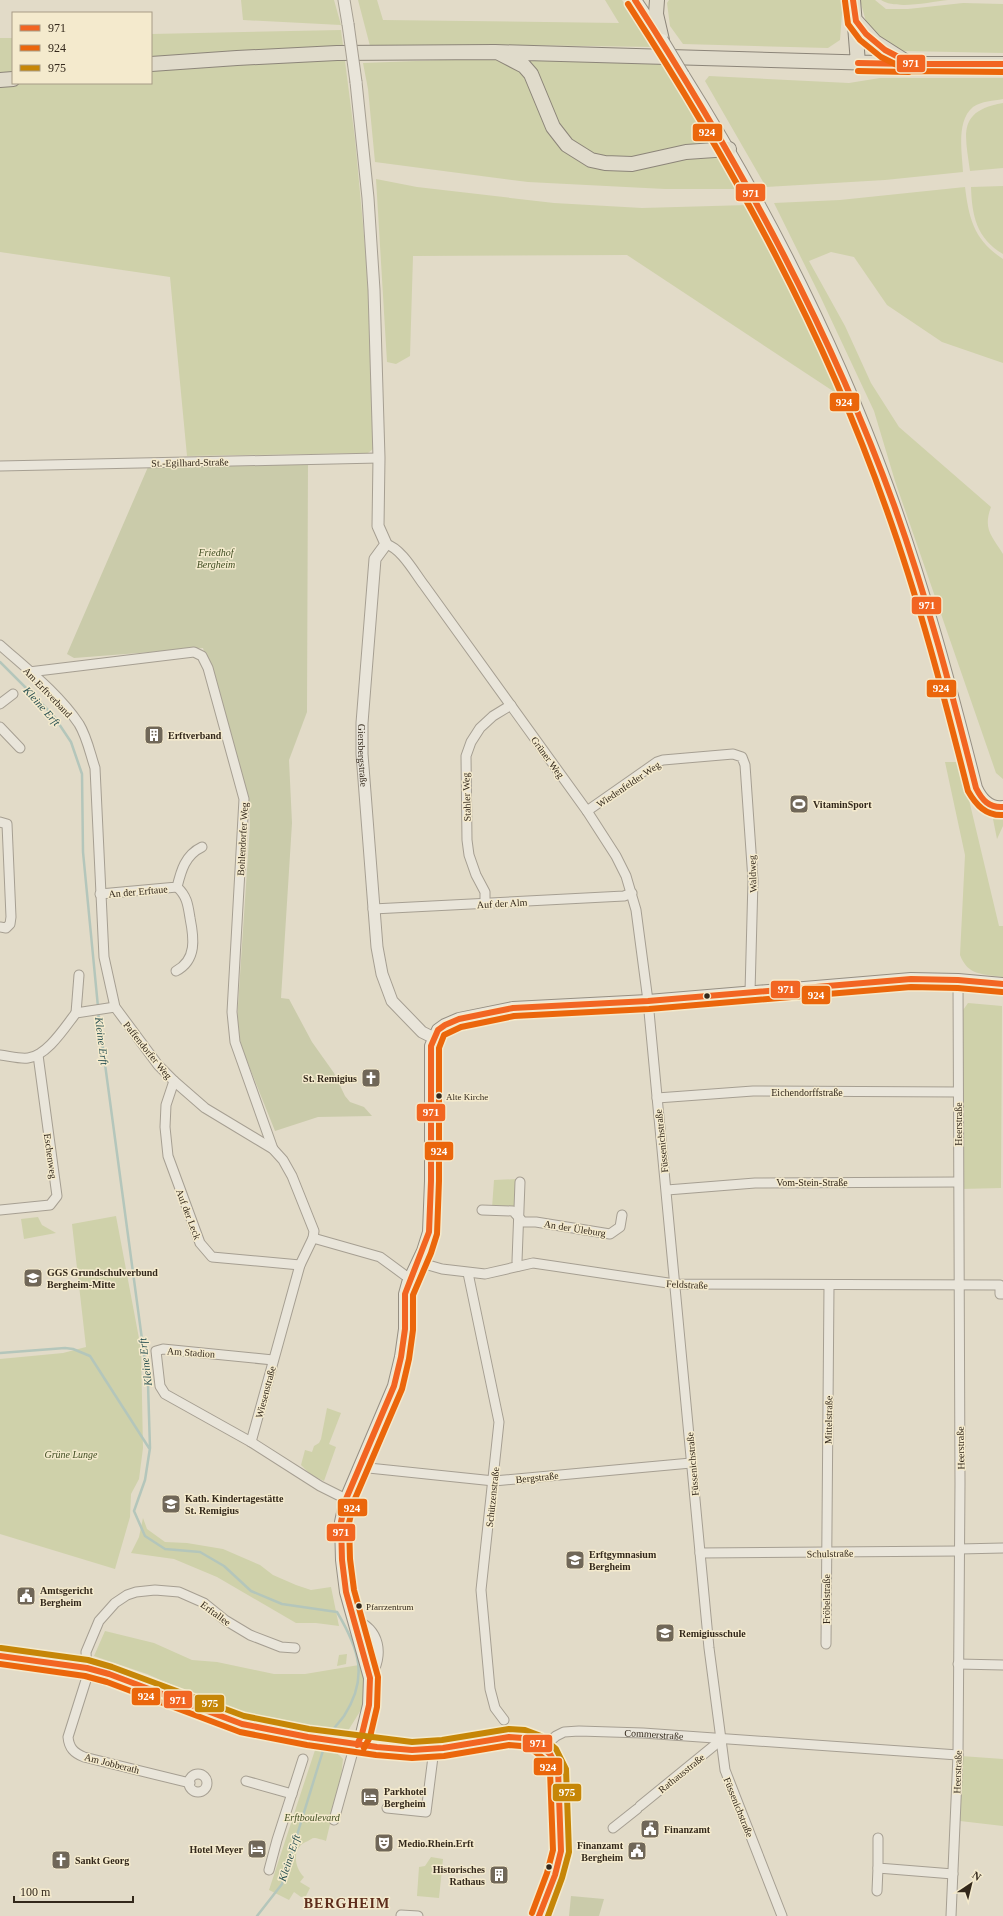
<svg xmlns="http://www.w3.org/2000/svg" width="1003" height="1916" font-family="Georgia,serif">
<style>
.green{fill:#cfd1aa}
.cemetery{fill:#cacbaa}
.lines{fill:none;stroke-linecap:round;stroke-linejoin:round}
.stream{stroke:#b4c6bb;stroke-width:2.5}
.minor-casing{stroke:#a69f92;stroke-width:11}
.tertiary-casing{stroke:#a69f92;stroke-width:13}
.secondary-casing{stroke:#968f82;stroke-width:14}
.primary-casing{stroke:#8c8579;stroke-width:16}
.minor{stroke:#e9e5da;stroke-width:9}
.tertiary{stroke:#e9e5da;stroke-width:11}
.secondary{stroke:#e9e5da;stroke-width:12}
.primary{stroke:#e0dbcb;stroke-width:14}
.tertiary-bridge-casing{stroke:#a69f92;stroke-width:13;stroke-linecap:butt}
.secondary-bridge-casing{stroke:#968f82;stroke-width:14;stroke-linecap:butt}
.tertiary-bridge{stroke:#e9e5da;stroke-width:11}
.secondary-bridge{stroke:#e9e5da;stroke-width:12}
.bus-1-casing{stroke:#f4eacd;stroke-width:9}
.bus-2-casing{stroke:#f4eacd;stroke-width:9}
.bus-3-casing{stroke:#f4eacd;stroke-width:9}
.bus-1{stroke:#f26522;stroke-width:6}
.bus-2{stroke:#eb660b;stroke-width:6}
.bus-3{stroke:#c68607;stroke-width:6}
.bus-dot{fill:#33281b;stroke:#f4eacd;stroke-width:1.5}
.labels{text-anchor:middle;stroke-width:3;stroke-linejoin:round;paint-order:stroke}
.bus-label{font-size:9px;fill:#33281b;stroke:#f4eacd;text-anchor:start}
.street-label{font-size:10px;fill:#33281b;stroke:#f4eacd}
.park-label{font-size:10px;font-style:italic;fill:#424f23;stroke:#f4eacd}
.poi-label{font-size:10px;font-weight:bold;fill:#33281b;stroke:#f4eacd;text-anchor:start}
.water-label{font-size:11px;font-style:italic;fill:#2b5252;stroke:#f4eacd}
.district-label{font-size:14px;font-weight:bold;letter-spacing:1px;fill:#5e2d1c;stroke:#f4eacd}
.line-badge{stroke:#f4eacd;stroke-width:1.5}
.badge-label{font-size:11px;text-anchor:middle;font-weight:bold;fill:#fff}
</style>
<rect width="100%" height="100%" fill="#e2dbc8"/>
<!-- green -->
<path class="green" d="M241,0H334L341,25L243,20Z
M358,0H377L383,20L619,23L605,0H622L652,47L517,45L370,46Z
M669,0H843L840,40L828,48L683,44L670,26L667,3Z
M860,0H875L886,9H908L963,3L1003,4V53L903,51L892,48L868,29Z
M881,0H948C930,2 896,10 881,0Z
M341,30L355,139L369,289L373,449L368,453L187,456L170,277L0,252V38H13V83H151V34Z
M523,57L663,61L738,189H665L528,182L375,162L368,89L363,63Z
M709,76L849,83L880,78H1003V99C993,101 982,101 973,107C956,121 962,153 963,172L885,180L766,187L705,81Z
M1003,103V168L970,171C965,134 957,111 1003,103Z
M376,179L417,187L554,203L642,208L748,205L802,303L842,397L627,255L413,256L410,356L396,364L387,362Z
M1003,186V254C976,238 972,215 971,187Z
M965,187C969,219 974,240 1003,259V363L942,342L887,305L854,257L831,252L809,261L845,326L871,383L899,427L991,507C983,529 991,535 1003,554V779L996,773L895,481L874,411L821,298L774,203L840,200Z
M945,762H960L999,926H1003V977C983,974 968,976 960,955L965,855Z
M1003,817V826L997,839L993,819Z
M968,1003L1002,1006L1001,1188L961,1189V1013Z
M517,1179L516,1206L514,1208H492L494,1180Z
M116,1216L141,1349L143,1448L139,1479L131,1494L130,1517L115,1569L0,1534V1359L63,1353L86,1347L72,1224Z
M38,1217L42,1225L56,1233L24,1239L21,1219Z
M327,1408L341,1413L329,1444L336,1447L324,1481L311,1475L301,1465L305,1450L312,1452L314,1446L319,1443L321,1439Z
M143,1518L147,1529L165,1542L187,1543L223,1549L260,1565L273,1575L296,1585L311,1590L331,1587L339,1626L316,1623H296L217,1577L174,1559L131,1553L139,1537Z
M105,1631L154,1643L192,1660L217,1662L274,1674H305L359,1665L364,1678V1705L346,1734L241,1715L147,1674L94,1656Z
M347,1654L346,1664L337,1666L339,1655Z
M316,1747C326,1749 336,1750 343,1759L341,1778L326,1841C323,1840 317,1838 314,1838C312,1838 310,1840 308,1841C292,1846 293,1866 304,1877L300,1882L310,1888L306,1896L301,1897L294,1892L289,1900L269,1890Z
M961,1756L1003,1759V1826L960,1821Z
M431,1857L443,1859L439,1898L417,1896L419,1867L425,1866Z"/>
<!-- cemetery -->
<path class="cemetery" d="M308,463L307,712L289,760L292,823L281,998L289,999L312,1042L334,1073L345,1096L350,1102L364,1107L372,1116L318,1117L275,1131L241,1046L237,1021L250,824L249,804L203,648L74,658L67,654L148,467Z
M571,1896L604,1899L599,1916H569Z"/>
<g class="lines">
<!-- stream -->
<path class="stream" d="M0,662L53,715L71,742L82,774L83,852L98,1007
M98,1012L148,1384L150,1448L145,1480L134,1511L145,1536L165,1549L200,1552L224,1566L251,1591L282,1604L337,1612C359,1649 369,1677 344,1716C339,1723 333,1728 329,1736
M0,1353L65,1348L73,1349L90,1356L149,1448
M257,1916L282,1884L325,1744"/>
<defs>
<g id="minor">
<path d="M0,466L379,458"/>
<path d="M386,544C402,549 414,572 424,585L587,811L616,856L626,876L636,910L648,1001L709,1648L725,1770L782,1916"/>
<path d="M0,645C27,669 59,694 79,724C87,737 90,753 95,768L104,957L115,1007L158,1065L174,1081L205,1108L273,1149L283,1160L292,1176L314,1231L313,1238L300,1265L251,1442"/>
<path d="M29,672L194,652L202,656L208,668L244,799L232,1012L235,1042L273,1149"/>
<path d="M0,704L13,694"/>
<path d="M0,727L20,748"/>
<path d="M587,811L657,762L663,760L733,754L742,757L745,765L753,880L750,992"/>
<path d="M0,822L7,824L11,917L10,924L6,928L0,927"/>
<path d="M100,894L177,887C181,871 185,855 202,847"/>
<path d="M485,904V892L476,875L469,855L467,840L466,756L471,742L480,728L493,716L511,705"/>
<path d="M373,909L624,896L632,893"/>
<path d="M176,971C197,960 194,938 190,918C188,905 187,896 177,887"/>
<path d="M76,1013L79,975"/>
<path d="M0,1055C9,1056 19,1059 28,1058C47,1056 65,1027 76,1013L115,1007"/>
<path d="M174,1081L166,1105L165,1127L168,1156L200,1243L212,1257L300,1265"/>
<path d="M657,1098L753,1091L958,1092"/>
<path d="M667,1190L755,1183L958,1182"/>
<path d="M0,1210L50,1205L57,1196L38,1055"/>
<path d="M482,1210L513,1211L523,1222H536L610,1234L620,1227L622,1215"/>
<path d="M313,1238L380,1257L410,1279"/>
<path d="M418,1262L442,1269L485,1274L533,1263L675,1284L1000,1285V1294H1003"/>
<path d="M518,1266L517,1261L520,1182"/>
<path d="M468,1273L499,1422L481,1590L490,1689L495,1708L504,1720"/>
<path d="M273,1360L163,1349L156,1351L160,1386L165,1394L251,1442L320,1486L346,1499"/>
<path d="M359,1467L494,1481L691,1463"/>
<path d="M959,1549L1003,1548"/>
<path d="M700,1553L959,1551"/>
<path d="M353,1619C381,1629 384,1655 370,1678"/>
<path d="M826,1644L829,1286"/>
<path d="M958,1664L1003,1665"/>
<path id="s1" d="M543,1747L556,1736L564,1732L579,1731L643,1733L958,1755"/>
<circle cx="198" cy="1783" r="9"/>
<path d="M246,1781L292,1794"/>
<path d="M190,1783L84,1757C74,1753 69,1748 68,1737L87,1677L86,1652L99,1621L115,1603L127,1595L136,1592L155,1590L179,1592L204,1603L225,1620L250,1635L281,1647L295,1648"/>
<path d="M640,1806L721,1740"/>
<path d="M387,1808L426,1812L434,1749"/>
<path d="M334,1820L352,1755L357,1745"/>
<path d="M613,1828L637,1809"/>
<path d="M878,1838V1868L953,1874"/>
<path d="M269,1870L277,1840L303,1759"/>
<path d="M877,1891L878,1868"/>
<path d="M401,1915L418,1916"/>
<path d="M951,1916L958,1755L960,1483L958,980"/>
</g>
<g id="tertiary">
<path d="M344,0L348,24"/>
<path id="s2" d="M356,82L368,198L374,290L379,458L378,526L386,544L375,559L362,723V754L377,947L382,974L392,1001L422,1032L434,1038"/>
</g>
<path id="secondary" d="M635,0L660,37
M683,75C764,204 834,342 887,486C923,584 950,686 976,788C981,799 989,809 1003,807
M0,1656L87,1668L109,1674L242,1724L308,1737L377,1747L412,1750L443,1748L509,1737L523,1738L537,1743L550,1754L558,1769L561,1851L555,1875L539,1916
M357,1745L362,1734L369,1705L370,1678L346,1592L342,1560L341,1522L346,1499L394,1386L401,1357L405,1329V1294L408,1283L423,1251L429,1232L431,1181V1046L438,1030L445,1025L459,1019L513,1008L648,1001L911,979L958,980L1003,984"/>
<path id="primary" d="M657,0L656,14L662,40
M853,0L858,63
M856,21L875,42L908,63
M499,53L524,66L531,74L553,127L567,145L591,160L605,163L632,164L686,152L729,149
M151,64L237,58L337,53L495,52L912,64H1003
M0,80L13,79"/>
</defs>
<!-- minor casing -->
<use href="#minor" class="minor-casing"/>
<!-- tertiary casing -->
<use href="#tertiary" class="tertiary-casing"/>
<!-- secondary casing -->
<use href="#secondary" class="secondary-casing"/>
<!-- primary casing -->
<use href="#primary" class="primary-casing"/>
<!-- minor -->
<use href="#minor" class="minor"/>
<!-- tertiary -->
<use href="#tertiary" class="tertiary"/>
<!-- secondary -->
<use href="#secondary" class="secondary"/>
<!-- primary -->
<use href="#primary" class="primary"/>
<defs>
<path id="tertiary-bridge" d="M348,24L356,82"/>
<path id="secondary-bridge" d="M662,40L683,75"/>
</defs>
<!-- tertiary-bridge casing -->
<use href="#tertiary-bridge" class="tertiary-bridge-casing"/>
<!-- secondary-bridge casing -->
<use href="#secondary-bridge" class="secondary-bridge-casing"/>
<!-- tertiary-bridge -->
<use href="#tertiary-bridge" class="tertiary-bridge"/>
<!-- secondary-bridge -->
<use href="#secondary-bridge" class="secondary-bridge"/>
<defs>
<path id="bus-1" d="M635,0C738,159 829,326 894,505C927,597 952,693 976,788C982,800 989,808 1003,807
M853,0L856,21L866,34L885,50L912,64H1003
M858,63L909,64
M0,1656L87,1668L109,1674L242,1724L308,1737L377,1747L412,1750L443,1748L509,1737L523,1738L537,1743L550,1754L558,1769L561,1851L555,1875L539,1916
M357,1745L362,1734L369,1705L370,1678L346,1592L342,1560L341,1522L346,1499L394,1386L401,1357L405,1329V1294L429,1232L431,1181V1046L438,1030L445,1025L459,1019L513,1008L648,1001L911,979L958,980L1003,984"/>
<path id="bus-2" d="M845,1L848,24L860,40L881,57L909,71L1003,72
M628,4C731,163 823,329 886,508C919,600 944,696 968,791C976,805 986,816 1003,815
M858,71L909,72
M0,1664L85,1676L107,1682L240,1732L307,1745L376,1755L412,1758L444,1756L509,1745L521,1746L533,1750L544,1759L550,1771L553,1850L547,1873L532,1913
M364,1748L370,1737L377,1707L378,1677L354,1590L350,1559L349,1523L354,1501L402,1389L409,1359L413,1330V1295L431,1253L437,1234L439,1181V1048L444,1035L461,1027L514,1016L649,1009L911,987L958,988L1002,992"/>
<path id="bus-3" d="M1,1648L88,1660L112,1667L244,1716L309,1729L412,1742L442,1740L509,1729L525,1730L541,1736L556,1749L566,1769L569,1852L562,1878L548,1916"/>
</defs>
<!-- bus-1 casing -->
<use href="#bus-1" class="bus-1-casing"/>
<!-- bus-2 casing -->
<use href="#bus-2" class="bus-2-casing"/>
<!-- bus-3 casing -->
<use href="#bus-3" class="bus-3-casing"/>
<!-- bus-1 -->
<use href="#bus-1" class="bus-1"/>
<!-- bus-2 -->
<use href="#bus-2" class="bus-2"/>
<!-- bus-3 -->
<use href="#bus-3" class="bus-3"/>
</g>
<!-- icons -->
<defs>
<symbol id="building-square" viewBox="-11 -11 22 22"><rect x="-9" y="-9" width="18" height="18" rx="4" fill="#706758" stroke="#f4eacd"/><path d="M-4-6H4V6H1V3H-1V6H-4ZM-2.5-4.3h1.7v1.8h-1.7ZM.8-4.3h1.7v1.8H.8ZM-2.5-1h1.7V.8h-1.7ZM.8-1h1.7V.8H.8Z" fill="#fff"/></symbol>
<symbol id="stadium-square" viewBox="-11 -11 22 22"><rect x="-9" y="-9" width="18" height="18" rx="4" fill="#706758" stroke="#f4eacd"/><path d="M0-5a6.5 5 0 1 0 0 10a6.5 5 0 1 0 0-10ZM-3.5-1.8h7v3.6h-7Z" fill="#fff"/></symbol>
<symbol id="church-square" viewBox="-11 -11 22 22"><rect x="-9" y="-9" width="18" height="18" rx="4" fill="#706758" stroke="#f4eacd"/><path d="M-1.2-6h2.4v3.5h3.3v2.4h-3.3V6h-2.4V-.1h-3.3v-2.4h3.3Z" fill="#fff"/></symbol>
<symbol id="school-square" viewBox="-11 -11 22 22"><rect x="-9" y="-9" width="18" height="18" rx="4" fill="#706758" stroke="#f4eacd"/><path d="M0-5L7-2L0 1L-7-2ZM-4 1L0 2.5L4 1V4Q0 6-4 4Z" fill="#fff"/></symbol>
<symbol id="civic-square" viewBox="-11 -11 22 22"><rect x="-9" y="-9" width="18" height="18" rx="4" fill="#706758" stroke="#f4eacd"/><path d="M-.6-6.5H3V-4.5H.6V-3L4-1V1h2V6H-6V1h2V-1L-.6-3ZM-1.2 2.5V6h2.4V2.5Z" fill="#fff"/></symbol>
<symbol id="hotel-square" viewBox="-11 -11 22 22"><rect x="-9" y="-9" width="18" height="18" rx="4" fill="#706758" stroke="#f4eacd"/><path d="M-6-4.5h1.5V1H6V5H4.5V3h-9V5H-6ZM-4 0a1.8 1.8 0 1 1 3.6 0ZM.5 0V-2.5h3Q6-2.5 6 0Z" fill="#fff"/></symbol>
<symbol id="theatre-square" viewBox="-11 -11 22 22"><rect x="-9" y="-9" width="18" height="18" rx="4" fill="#706758" stroke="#f4eacd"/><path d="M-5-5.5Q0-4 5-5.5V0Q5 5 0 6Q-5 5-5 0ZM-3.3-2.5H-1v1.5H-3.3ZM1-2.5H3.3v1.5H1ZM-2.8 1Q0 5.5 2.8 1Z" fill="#fff"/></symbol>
</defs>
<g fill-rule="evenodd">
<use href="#building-square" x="143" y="724" width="22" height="22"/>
<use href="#stadium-square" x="788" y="793" width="22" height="22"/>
<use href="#church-square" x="360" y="1067" width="22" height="22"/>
<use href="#school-square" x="22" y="1267" width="22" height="22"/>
<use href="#school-square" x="160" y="1493" width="22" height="22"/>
<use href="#school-square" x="564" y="1549" width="22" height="22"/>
<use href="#civic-square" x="15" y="1585" width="22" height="22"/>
<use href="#school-square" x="654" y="1622" width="22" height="22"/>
<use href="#hotel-square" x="359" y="1786" width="22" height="22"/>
<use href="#civic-square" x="639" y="1818" width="22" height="22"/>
<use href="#theatre-square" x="373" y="1832" width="22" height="22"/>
<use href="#hotel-square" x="246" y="1838" width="22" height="22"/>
<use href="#civic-square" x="626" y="1840" width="22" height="22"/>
<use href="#church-square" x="50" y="1849" width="22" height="22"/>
<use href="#building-square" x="488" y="1864" width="22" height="22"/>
</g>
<!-- markers -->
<g class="bus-dot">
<circle cx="707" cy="996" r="3.5"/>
<circle cx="439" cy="1096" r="3.5"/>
<circle cx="359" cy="1606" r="3.5"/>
<circle cx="549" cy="1867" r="3.5"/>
</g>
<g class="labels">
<!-- bus labels -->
<g class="bus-label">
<text x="446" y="1100">Alte Kirche</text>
<text x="366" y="1610">Pfarrzentrum</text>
</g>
<!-- street labels -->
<g class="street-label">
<text transform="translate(190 462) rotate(-1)" y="4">St.-Egilhard-Straße</text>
<text transform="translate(48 692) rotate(46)" y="4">Am Erftverband</text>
<text dy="4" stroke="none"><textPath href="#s2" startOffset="680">Giersbergstraße</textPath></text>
<text transform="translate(548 757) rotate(54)" y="4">Grüner Weg</text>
<text transform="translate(628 784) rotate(-34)" y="4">Wiedenfelder Weg</text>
<text transform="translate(466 797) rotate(-92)" y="4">Stahler Weg</text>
<text transform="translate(242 839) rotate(-87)" y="4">Bohlendorfer Weg</text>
<text transform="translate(752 874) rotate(-92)" y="4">Waldweg</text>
<text transform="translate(138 891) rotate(-5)" y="4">An der Erftaue</text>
<text transform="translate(502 903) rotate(-3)" y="4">Auf der Alm</text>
<text transform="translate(148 1050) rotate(51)" y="4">Paffendorfer Weg</text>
<text x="807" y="1096">Eichendorffstraße</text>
<text transform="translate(958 1124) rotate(-90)" y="4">Heerstraße</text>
<text transform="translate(661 1141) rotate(-96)" y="4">Füssenichstraße</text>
<text transform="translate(51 1156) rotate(82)" y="4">Eschenweg</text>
<text x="812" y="1186">Vom-Stein-Straße</text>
<text transform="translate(189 1214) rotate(69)" y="4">Auf der Leck</text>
<text transform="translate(575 1228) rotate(9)" y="4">An der Üleburg</text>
<text transform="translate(687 1284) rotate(3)" y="4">Feldstraße</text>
<text transform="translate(191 1352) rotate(4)" y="4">Am Stadion</text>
<text transform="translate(265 1392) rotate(-75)" y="4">Wiesenstraße</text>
<text transform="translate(828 1420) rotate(-89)" y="4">Mittelstraße</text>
<text transform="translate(960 1448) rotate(-91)" y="4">Heerstraße</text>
<text transform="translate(692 1464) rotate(-95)" y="4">Füssenichstraße</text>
<text transform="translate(537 1477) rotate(-6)" y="4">Bergstraße</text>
<text transform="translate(492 1497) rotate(-84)" y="4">Schützenstraße</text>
<text transform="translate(830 1553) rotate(-1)" y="4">Schulstraße</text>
<text transform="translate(826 1599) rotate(-90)" y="4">Fröbelstraße</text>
<text transform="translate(216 1613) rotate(36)" y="4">Erftallee</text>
<text dy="4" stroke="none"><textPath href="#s1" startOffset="116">Commerstraße</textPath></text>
<text transform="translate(112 1763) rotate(14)" y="4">Am Jobberath</text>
<text transform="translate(957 1772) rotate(-88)" y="4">Heerstraße</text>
<text transform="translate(681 1773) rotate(-39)" y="4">Rathausstraße</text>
<text transform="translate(739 1807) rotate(68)" y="4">Füssenichstraße</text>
</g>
<!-- park labels -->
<g class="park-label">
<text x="216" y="556">Friedhof<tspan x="216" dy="12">Bergheim</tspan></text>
<text x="71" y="1458">Grüne Lunge</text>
<text x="312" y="1821">Erftboulevard</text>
</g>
<!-- poi labels -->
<g class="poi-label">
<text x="168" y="739">Erftverband</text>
<text x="813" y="808">VitaminSport</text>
<text x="357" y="1082" text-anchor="end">St. Remigius</text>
<text x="47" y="1276">GGS Grundschulverbund<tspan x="47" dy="12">Bergheim-Mitte</tspan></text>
<text x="185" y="1502">Kath. Kindertagestätte<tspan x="185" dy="12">St. Remigius</tspan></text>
<text x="589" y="1558">Erftgymnasium<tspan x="589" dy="12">Bergheim</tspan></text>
<text x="40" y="1594">Amtsgericht<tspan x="40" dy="12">Bergheim</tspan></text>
<text x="679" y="1637">Remigiusschule</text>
<text x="384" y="1795">Parkhotel<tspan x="384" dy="12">Bergheim</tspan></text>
<text x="664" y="1833">Finanzamt</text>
<text x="398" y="1847">Medio.Rhein.Erft</text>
<text x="623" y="1849" text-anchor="end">Finanzamt<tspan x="623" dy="12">Bergheim</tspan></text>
<text x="243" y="1853" text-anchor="end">Hotel Meyer</text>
<text x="75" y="1864">Sankt Georg</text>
<text x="485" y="1873" text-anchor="end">Historisches<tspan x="485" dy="12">Rathaus</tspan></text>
</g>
<!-- water labels -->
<g class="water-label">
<text transform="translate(42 706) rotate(48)" y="4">Kleine Erft</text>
<text transform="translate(102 1041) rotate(83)" y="4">Kleine Erft</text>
<text transform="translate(145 1362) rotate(-97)" y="4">Kleine Erft</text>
<text transform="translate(289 1858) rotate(-72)" y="4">Kleine Erft</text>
</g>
<!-- district labels -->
<g class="district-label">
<text x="347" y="1908">BERGHEIM</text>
</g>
</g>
<g class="line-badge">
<rect x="896" y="54" width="30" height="19" rx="4" fill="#f26522"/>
<rect x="692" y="123" width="31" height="19" rx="4" fill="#eb660b"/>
<rect x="735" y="183" width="31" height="19" rx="4" fill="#f26522"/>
<rect x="829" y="392" width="31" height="20" rx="4" fill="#eb660b"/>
<rect x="911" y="596" width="31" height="19" rx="4" fill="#f26522"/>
<rect x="926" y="679" width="31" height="19" rx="4" fill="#eb660b"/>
<rect x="770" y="980" width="31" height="19" rx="4" fill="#f26522"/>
<rect x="801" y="985" width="30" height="20" rx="4" fill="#eb660b"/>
<rect x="416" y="1103" width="30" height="19" rx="4" fill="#f26522"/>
<rect x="424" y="1141" width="30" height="20" rx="4" fill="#eb660b"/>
<rect x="337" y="1498" width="31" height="19" rx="4" fill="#eb660b"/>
<rect x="326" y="1523" width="30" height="19" rx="4" fill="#f26522"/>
<rect x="131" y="1687" width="30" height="19" rx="4" fill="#eb660b"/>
<rect x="163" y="1690" width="30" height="19" rx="4" fill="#f26522"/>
<rect x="194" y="1694" width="31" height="19" rx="4" fill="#c68607"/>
<rect x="522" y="1734" width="31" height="19" rx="4" fill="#f26522"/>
<rect x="533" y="1757" width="30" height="19" rx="4" fill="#eb660b"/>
<rect x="552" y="1783" width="30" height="19" rx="4" fill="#c68607"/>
</g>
<g class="badge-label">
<text x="911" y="67">971</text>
<text x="707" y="136">924</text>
<text x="751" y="197">971</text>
<text x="844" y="406">924</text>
<text x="927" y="609">971</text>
<text x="941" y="692">924</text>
<text x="786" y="993">971</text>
<text x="816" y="999">924</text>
<text x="431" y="1116">971</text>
<text x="439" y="1155">924</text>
<text x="352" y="1512">924</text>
<text x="341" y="1536">971</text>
<text x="146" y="1700">924</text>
<text x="178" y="1704">971</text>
<text x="210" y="1707">975</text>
<text x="538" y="1747">971</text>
<text x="548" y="1771">924</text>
<text x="567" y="1796">975</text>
</g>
<!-- legend -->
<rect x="12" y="12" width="140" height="72" fill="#f4eacd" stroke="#a79c86"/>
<rect x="20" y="25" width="20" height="6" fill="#f26522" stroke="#a79c86"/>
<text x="48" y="32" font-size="12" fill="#33281b">971</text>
<rect x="20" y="45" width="20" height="6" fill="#eb660b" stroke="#a79c86"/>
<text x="48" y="52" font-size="12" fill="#33281b">924</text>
<rect x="20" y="65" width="20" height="6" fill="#c68607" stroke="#a79c86"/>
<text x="48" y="72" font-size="12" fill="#33281b">975</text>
<!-- north arrow -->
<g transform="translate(971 1884) rotate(35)" stroke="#f4eacd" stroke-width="3" paint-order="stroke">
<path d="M0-3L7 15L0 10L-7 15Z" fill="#33281b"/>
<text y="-6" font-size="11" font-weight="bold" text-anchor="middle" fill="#33281b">N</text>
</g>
<!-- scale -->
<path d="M14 1896v6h119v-6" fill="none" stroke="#33281b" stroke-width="2"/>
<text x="20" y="1896" font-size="12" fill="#33281b" stroke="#f4eacd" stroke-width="3" paint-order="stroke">100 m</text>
</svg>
